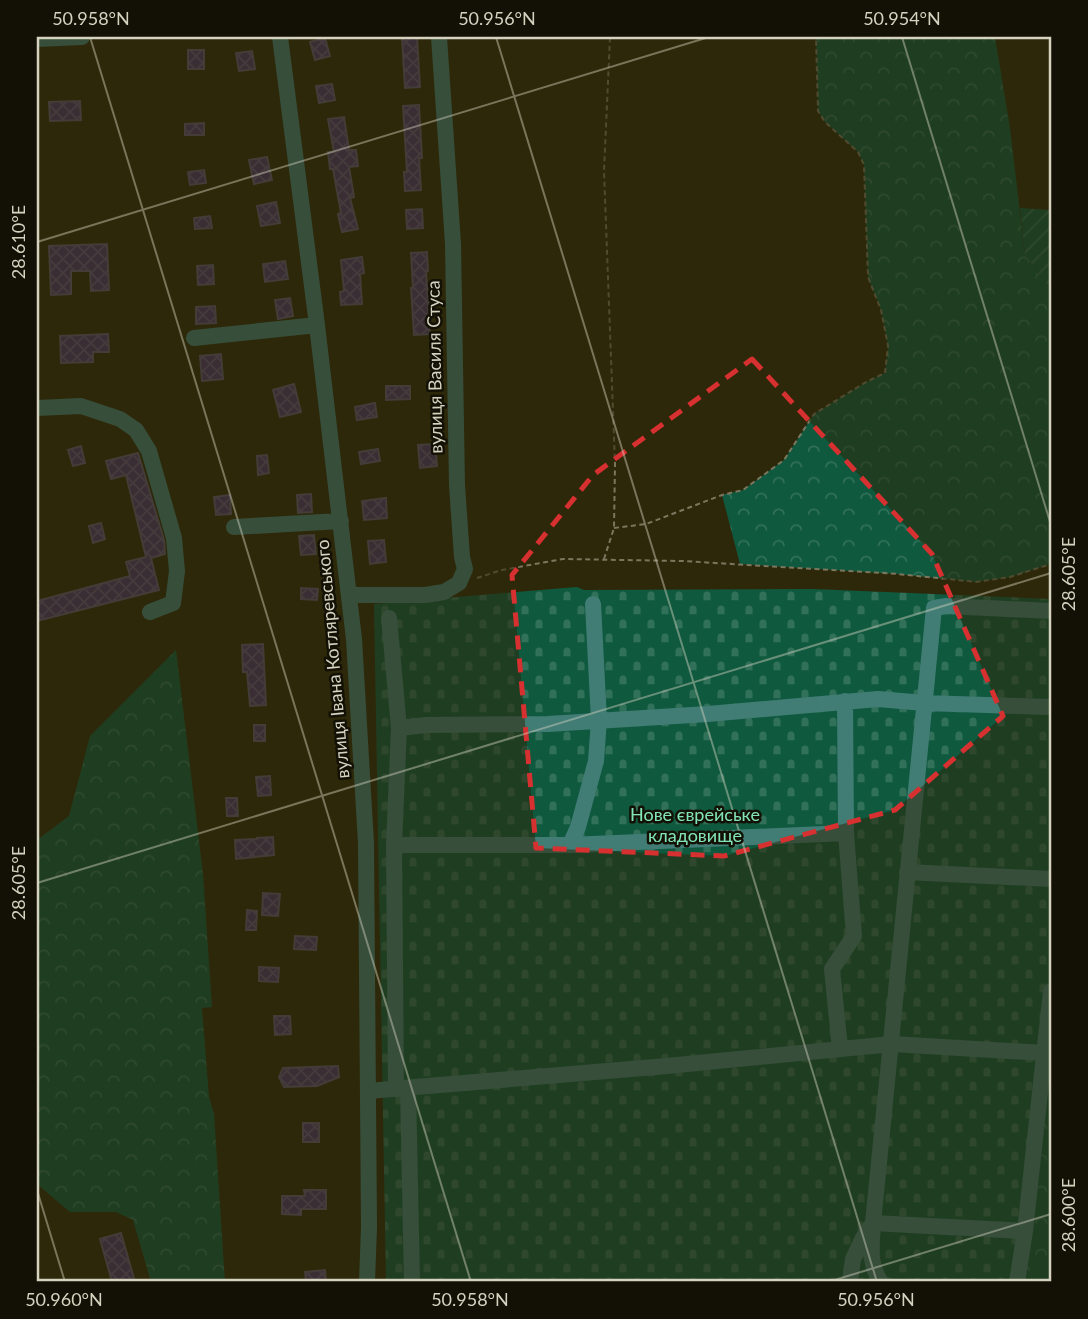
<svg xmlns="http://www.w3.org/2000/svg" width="1088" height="1319" font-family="Lato,sans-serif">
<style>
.forest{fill:url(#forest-crowns)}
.cemetery{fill:url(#cemetery-stones)}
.garden{fill:url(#garden-furrows)}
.building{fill:url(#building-cross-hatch);stroke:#5d5470;stroke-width:2}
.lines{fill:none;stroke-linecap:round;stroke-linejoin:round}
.path{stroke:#7b775e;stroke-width:2;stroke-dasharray:5 3.5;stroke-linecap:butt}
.minor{stroke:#417d75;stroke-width:16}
.marked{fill:none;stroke:#d63030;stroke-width:5;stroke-dasharray:14 9;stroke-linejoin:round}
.ticks{fill:none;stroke:#d5d2c0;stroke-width:2;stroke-opacity:0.45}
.labels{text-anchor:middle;stroke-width:5;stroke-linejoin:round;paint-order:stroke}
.street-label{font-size:18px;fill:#d5d2c0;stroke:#131105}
.park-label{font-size:18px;fill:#82e5b9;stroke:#131105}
.neatline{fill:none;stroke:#d5d2c0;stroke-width:2.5}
.ticks-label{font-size:18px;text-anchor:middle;fill:#d5d2c0}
</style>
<defs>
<pattern id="forest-crowns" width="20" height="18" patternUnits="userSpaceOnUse" patternTransform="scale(1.75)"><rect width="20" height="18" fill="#0f593f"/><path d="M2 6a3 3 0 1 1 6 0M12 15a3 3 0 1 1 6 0" fill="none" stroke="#317059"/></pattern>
<pattern id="cemetery-stones" width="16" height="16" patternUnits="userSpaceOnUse" patternTransform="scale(1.75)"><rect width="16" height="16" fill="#0f593f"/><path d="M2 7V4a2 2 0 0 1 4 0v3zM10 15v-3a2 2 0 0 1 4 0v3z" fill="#317059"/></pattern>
<pattern id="garden-furrows" width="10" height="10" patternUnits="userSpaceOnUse" patternTransform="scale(1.75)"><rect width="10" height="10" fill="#0f593f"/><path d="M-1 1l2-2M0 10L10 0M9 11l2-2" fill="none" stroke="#317059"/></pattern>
<pattern id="building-cross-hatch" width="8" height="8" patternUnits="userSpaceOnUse" patternTransform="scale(1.75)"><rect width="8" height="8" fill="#493768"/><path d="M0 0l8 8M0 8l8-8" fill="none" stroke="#62537c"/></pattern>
</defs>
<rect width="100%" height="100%" fill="#2e280a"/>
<!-- forest -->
<path class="forest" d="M816,37H995L1010,128L1025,255L1051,289V564L1010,577L976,582L898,574L740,564L722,495L743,490L784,460L814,414L866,382L885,373L888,346L881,310L868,277L864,165L858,152L825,122L818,111Z
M176,650L203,874L212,1007L202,1008L209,1097L214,1114L225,1282H151L133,1220L116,1212H70L37,1184V840L69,816L90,736Z
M1051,991V1282H1017Z"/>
<!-- cemetery -->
<path class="cemetery" d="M577,587L584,590L813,589L1051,599V991L1017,1282H386L374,604Z"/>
<!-- garden -->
<path class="garden" d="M1020,208L1051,210V289L1025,255Z"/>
<!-- building -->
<path class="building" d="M417,37L420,87L405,88L402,38Z
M325,38L330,56L315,60L310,42Z
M188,50H204V69H188Z
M252,51L255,69L239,71L236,53Z
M332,84L335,100L319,103L316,86Z
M80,101L81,120L50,121L49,102Z
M419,105L422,158H419L421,190L405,191L404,172H407L403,106Z
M344,117L349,150H356L358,166L349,167L354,197L350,198L358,229L342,232L338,214L341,213L333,169H330L328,152H334L328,119Z
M204,123V135H185V124Z
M267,157L272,180L254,184L249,160Z
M204,170L206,183L190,185L188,172Z
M276,202L280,223L261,226L257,206Z
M422,209L423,228L407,229L406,210Z
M210,216L212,228L195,229L194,218Z
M107,244L109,290L91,291L90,271H71V294L51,295L49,246Z
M427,252L428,271H426L430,334L414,335L411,288H413L411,253Z
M362,257L364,273L360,274L362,304L341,305L340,292L344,291L341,260Z
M285,261L288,279L265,282L263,264Z
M213,265L214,284L198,285L197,266Z
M290,298L293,316L278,319L275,300Z
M215,306L216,323L196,324V307Z
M108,334L109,352H93V362L61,363L60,336Z
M221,354L223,379L202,381L200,356Z
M294,384L301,412L280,417L273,390Z
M386,386H410V399L386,400Z
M375,403L377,417L357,420L355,407Z
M435,444L437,466L420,468L418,445Z
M81,446L85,463L73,466L68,450Z
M378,449L380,461L361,464L359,452Z
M138,453L164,540L165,554L151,558L159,590L37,621V601L130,576L126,562L146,557L126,475L111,479L106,461Z
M267,455L269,473L258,475L257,456Z
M311,494L312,512L298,513L297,495Z
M230,495L231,514L216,515L214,497Z
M386,498L387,518L364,520L362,501Z
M101,523L105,539L93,543L89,526Z
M314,535L316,554L301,555L299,536Z
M384,540L386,562L370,564L368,541Z
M301,588L318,589L317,600L301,599Z
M263,644L266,705L250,706L247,672H243L242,645Z
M254,725H265V741H254Z
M270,776L271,795L258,796L256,777Z
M226,798H237L238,816H227Z
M273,837L274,855L236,859L235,840L257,839V838Z
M263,893L280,894L278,916L262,915Z
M247,910L257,911L256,930H246Z
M295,936L317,937L316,950L294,949Z
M259,967L279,968L278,982L259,981Z
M274,1016H290L291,1034L275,1035Z
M338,1066L339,1077L317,1086L284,1087L279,1077L283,1068Z
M303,1123H319V1142H303Z
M304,1190H326V1209H301V1215L282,1214V1196H305Z
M121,1233L135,1282H112L100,1239Z
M325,1270L326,1282H306L305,1272Z"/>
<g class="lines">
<!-- path -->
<path class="path" d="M614,528L646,524L722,495L743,490L784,460L814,414L866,382L885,373L888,346L881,310L868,277L864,165L858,152L825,122L818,111L816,37
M604,559L614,528L615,465L604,171L610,37
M477,578L502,570L563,559L682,561L898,574L976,582L1010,577L1051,564"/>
<!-- minor -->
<path class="minor" d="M280,37L317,325L354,639L366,843L369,1227L367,1282
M37,39L82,37
M194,338L317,325
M37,408L81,406L120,419L136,430L149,451L174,538L177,571L173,603L150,612
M234,527L341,521
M350,595H425L444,592L459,583L465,569L462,557L457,485L453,244L439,37
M389,618L399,728L394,845L396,1089
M399,728L426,725L548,724L708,714L878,699L924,703L1051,707
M394,845H570L846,833
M570,845L578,827L596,761L599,720L593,604
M907,872L1051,879
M840,1049L832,969L854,936L846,833L845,701
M408,1088L412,1282
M368,1091L667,1066L892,1044L1045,1053
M850,1282L853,1259L863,1238L873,1223L1025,1231
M881,1282C868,1264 872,1245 873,1223L934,608L946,606L1051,611
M1017,1282L1025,1231L1051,991"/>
</g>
<!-- marked area -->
<path d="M0 0H1088V1319H0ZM752,359L932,554L1003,716L895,810L724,856L536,848L512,575L593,475Z" fill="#2e280a" fill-opacity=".55" fill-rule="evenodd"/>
<path class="marked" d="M752,359L932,554L1003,716L895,810L724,856L536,848L512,575L593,475Z"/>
<!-- ticks -->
<path class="ticks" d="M90,37L471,1282M496,37L877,1282M902,37L1051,525M37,242L709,37M37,883L1051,573M37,1190L65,1282M828,1282L1051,1214"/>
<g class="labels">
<!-- street labels -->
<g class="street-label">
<text transform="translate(435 367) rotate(-91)" y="6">вулиця Василя Стуса</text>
<text transform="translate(333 659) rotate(-95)" y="6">вулиця Івана Котляревського</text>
</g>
<!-- park labels -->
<g class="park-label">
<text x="695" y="821">Нове єврейське<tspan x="695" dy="21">кладовище</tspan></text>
</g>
</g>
<!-- border -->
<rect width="1088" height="1319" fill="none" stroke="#131105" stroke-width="77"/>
<rect x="38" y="38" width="1012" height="1242" class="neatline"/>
<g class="ticks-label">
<text x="91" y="25">50.958°N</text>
<text x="497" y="25">50.956°N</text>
<text x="902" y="25">50.954°N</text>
<text transform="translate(19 242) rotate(-90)" y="6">28.610°E</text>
<text transform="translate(1069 574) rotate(-90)" y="6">28.605°E</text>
<text transform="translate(19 883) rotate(-90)" y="6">28.605°E</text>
<text transform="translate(1069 1215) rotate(-90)" y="6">28.600°E</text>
<text x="64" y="1306">50.960°N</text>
<text x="470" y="1306">50.958°N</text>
<text x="876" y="1306">50.956°N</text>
</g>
</svg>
